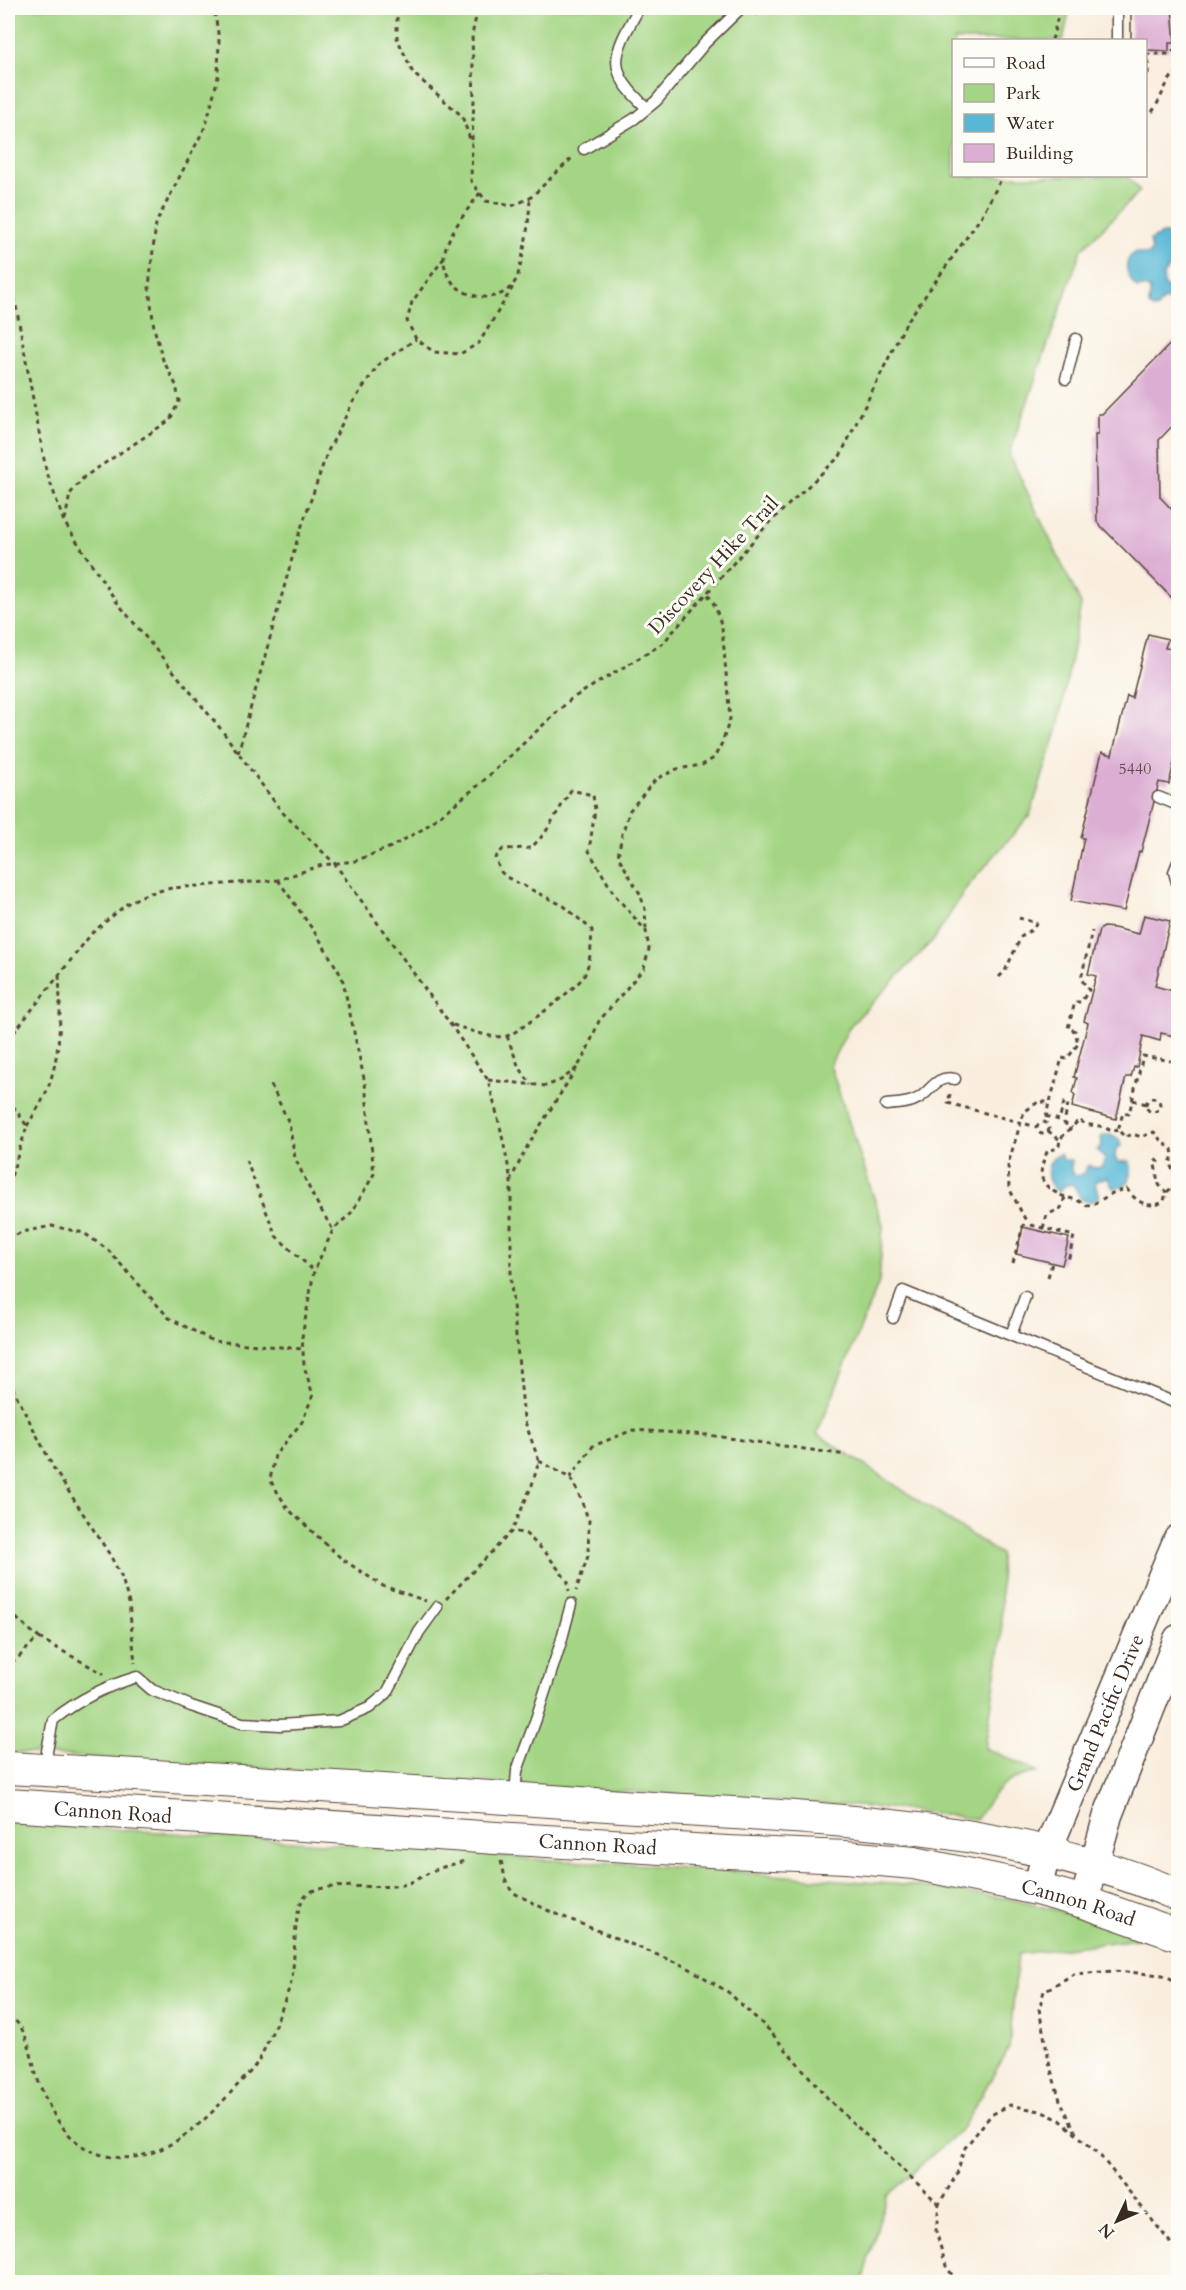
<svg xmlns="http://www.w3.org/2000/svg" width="1186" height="2290" font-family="Cardo,serif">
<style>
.green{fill:#a4d584;stroke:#708051;stroke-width:1.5}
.water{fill:#57b7d6;stroke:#49707a;stroke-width:1.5}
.building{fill:#dcaed3}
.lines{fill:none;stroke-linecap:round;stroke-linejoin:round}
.lane-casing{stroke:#58473b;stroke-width:13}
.secondary-casing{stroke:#58473b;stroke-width:31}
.primary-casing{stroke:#58473b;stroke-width:34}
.path{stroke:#58473b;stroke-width:3;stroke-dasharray:4.5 4.5;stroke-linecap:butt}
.lane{stroke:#fff;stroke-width:10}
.secondary{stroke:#fff;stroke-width:28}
.primary{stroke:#fff;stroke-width:32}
.labels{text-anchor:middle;stroke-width:6;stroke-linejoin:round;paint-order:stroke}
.number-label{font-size:16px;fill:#634b4b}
.street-label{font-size:20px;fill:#3b2a1e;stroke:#fdfcf7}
</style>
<rect width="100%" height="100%" fill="#fdfcf7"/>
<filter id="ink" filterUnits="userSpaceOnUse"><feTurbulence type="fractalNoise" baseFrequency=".0167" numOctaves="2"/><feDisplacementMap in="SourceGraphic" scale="12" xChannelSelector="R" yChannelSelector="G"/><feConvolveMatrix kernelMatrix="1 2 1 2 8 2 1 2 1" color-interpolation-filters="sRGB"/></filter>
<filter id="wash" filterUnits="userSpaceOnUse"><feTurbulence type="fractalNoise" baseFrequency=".008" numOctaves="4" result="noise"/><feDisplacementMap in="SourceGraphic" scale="24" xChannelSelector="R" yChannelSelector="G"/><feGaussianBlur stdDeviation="1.35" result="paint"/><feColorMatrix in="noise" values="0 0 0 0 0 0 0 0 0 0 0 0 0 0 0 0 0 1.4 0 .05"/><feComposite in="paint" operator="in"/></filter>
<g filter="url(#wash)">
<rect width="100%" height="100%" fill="#f9eede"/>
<!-- green -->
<path class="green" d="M8,8H1070L1063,40H954V176H1127L1140,191L1081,250L1009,454L1081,604L1058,728L1030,815L967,887L935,938L850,1026L830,1065L883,1225L879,1282L817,1434L1000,1554L1002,1634L985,1748L1038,1772C1004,1778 994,1791 977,1819L902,1809L8,1752Z
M8,1822L500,1855L528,1859L634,1864L917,1886L1010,1899L1059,1911L1145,1938L1018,1954L1009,2048L963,2127L886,2197L862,2282H8Z"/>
<!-- water -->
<path class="water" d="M1162,234H1170C1180,243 1179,255 1178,268H1168L1163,275L1164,286L1173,290L1175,296L1173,300H1163L1157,308L1153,309L1149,306L1150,290L1145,287L1137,288C1127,277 1121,263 1135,252L1148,255L1152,250L1150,240Z
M1104,1135H1110L1120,1140L1122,1146L1116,1148L1115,1158L1119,1162L1129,1161C1135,1174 1129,1189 1113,1188L1108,1178L1098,1180L1095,1183L1099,1196C1094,1202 1087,1203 1081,1199L1074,1186L1071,1184L1062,1187L1059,1192C1044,1183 1043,1162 1060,1154L1063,1160H1072L1071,1169L1074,1174L1079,1176L1084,1173L1088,1165L1094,1168L1102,1167L1105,1159L1097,1150L1102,1146L1101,1137Z"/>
<g id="blocks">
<!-- building -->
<path class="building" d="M1131,8H1172L1175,43H1169V51L1146,50V40L1131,39Z
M1178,336V420L1159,440L1160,497L1178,516V597L1175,601L1097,522L1095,435H1098V414H1102Z
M1148,634L1168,639L1165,648L1178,650V745L1169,784L1159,782L1141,852L1139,851L1124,911L1071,901L1084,838H1081L1102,752L1112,755L1127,696L1132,698Z
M1144,915L1170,921L1155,986L1173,991V994L1178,995V1037L1161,1033L1160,1041L1143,1036L1137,1067H1134L1131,1077H1126L1116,1119L1072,1107L1075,1095L1073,1093L1077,1078L1074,1077L1088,1023L1084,1021L1096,976L1088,974L1099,930L1104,927L1114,928L1139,934Z
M1023,1227L1069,1238L1062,1265L1016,1254Z"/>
</g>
</g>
<g filter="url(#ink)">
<use href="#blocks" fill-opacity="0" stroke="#58473b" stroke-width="1.5"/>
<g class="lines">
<defs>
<path id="lane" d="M639,8C613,55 604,69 647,108
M1117,8V40
M757,9V8
M584,149L634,119L656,101L705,43L741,8
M1066,379L1076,339
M1158,797L1178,805
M1178,862L1174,872L1178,886
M886,1105C896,1104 909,1104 919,1098C932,1090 936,1075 955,1079
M893,1318L903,1291L1178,1404
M1011,1335L1025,1297
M47,1768V1751L53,1720C78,1700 106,1686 137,1677L152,1690L191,1706L242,1723L280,1725L339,1721L369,1708L387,1693L419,1632L437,1607
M515,1795L517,1771L536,1719L561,1642L571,1604"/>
<g id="secondary">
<path id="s1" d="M1037,1889L1047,1851L1178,1539"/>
<path d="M1084,1902L1108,1815L1178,1639"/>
</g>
<g id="primary">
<path d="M8,1768C217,1779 427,1792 636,1807C818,1819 1008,1822 1178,1895"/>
<path id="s2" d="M8,1805L496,1838L727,1852L846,1857L914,1863L1037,1889L1084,1902L1178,1935"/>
</g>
</defs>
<!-- lane casing -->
<use href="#lane" class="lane-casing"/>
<!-- secondary casing -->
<use href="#secondary" class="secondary-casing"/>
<!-- primary casing -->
<use href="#primary" class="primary-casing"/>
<!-- path -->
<path class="path" d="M397,8V38L413,73L462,116L472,145L471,181L486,201L512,206L530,198L573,157
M1052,40L1060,8
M1148,74V54H1170L1178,46
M1152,112C1162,99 1165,80 1178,71
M472,140L474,100L472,35L478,8
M480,193C468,209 445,237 444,257C442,296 498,312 516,280C518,277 519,270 520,267C526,243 529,223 530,198
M444,258L412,302L407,321L416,339L434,352L460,354L479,343L514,285
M8,262L46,470L64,522L116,601L220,728L282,812L335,864L451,1025L488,1080L500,1126L511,1180V1284L524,1419L539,1461L532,1485L512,1531
M1178,463C1173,471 1174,475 1178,483
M65,520L70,494L84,477L170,420L179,401L176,385L163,360L154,328L149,287L156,223L206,125L218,77L219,39L214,8
M238,753L298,537L327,453L353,402L379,364L416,339
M278,880L320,940L342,977L365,1083L374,1174L352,1212L333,1230L314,1271L302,1337L304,1366L313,1395L302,1422L275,1455L270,1480L288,1509L342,1559L383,1586L426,1601
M646,929L645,909L640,894L618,856L622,834L630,810L656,779L677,769L702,765L714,758L722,743L730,719L722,627L715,606L707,593
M999,977L1005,971L1021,937L1034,928L1036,923L1019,918
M453,1025C466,1029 494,1040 507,1036C518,1033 579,986 584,976C591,961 591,946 592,930L564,906L506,877L501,872L495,858L503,849L531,848L545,833L571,790L593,795L595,810L589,851L614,894L646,931L649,949L644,968L599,1021L585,1055L528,1145L511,1179
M507,1036L518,1065L531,1085
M8,1040L92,933L128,903L146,894L172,888L278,880L322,865L355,861L391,847L423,829L480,784L571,699L662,644L768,524L840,456L906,323L981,217L1003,176
M488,1080L546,1086L561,1080L577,1068
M271,1085L289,1123L295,1158L314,1198L333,1230
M950,1094L948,1103L1037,1127
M1146 1105a7 7 0 1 1 14 0a7 7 0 1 1-14 0Z
M8,1099L27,1126L8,1186
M1133,1100L1146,1104
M1046,1116L1059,1120L1064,1103L1068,1104L1064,1123L1072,1128
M1046,1118L1049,1102
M1037 1128a6 6 0 1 1 12 0a6 6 0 1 1-12 0Z
M27,1126C34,1114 43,1101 48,1088C61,1052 61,1013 59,975
M1048,1131L1059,1139
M1155,1159L1158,1162L1155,1165C1158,1176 1155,1186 1167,1192
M246,1160L276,1236L314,1271
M1065,1197C1039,1186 1036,1175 1048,1150L1056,1149L1059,1146L1060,1139L1079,1120C1087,1127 1094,1124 1104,1127C1110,1130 1110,1132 1118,1130
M1031,1225L1074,1236L1068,1261
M1043,1228L1047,1215L1061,1208L1065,1197L1077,1200L1086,1205H1092L1114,1192L1127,1189C1135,1201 1150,1211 1164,1201L1166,1193L1177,1183L1170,1163L1173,1156L1172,1149L1163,1143L1154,1132L1141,1137L1133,1134L1125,1137L1118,1130L1123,1113L1129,1114L1143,1056L1171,1061
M8,1239L22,1232L52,1226L84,1233L108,1250L169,1318L213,1341L303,1349
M1013,1263L1025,1219L1009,1188L1008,1164L1024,1112L1038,1102H1050L1062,1058L1067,1059L1078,1044L1075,1031L1068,1028L1075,1002H1081L1089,990L1081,979L1092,931
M1048,1277L1052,1263
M8,1379L54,1469L110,1555L122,1578L129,1603L135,1663
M539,1461L570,1478L578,1492L589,1521L588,1556L576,1591
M570,1478L593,1446L633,1430L708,1435L846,1455
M446,1599L512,1531L526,1534L546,1553L568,1582L569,1591
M8,1614L15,1617L39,1638C27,1645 22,1659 8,1663
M39,1638L104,1674
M501,1861L506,1881L512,1892L547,1910L687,1967L728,1992L769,2030L831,2102L939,2204
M8,2016C29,2025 31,2061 38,2080C49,2110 67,2144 99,2154C154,2171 201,2126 234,2089C242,2080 252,2071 258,2061C271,2038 281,2011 290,1986C297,1965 291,1906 307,1894C326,1880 382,1891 406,1884C416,1881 425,1874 435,1870C444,1866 455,1864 465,1861
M1076,2133L1060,2100L1050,2067L1039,2009L1044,1991L1074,1974L1114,1971L1163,1975L1178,1982
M957,2282L946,2266L936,2231L939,2204L957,2174L964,2149L991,2115L1010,2105L1040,2111L1060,2120L1098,2153L1178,2252"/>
<!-- lane -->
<use href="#lane" class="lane"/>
<!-- secondary -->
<use href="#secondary" class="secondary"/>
<!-- primary -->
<use href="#primary" class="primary"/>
</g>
</g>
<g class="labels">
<!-- number labels -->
<g class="number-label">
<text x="1135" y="774">5440</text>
</g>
<!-- street labels -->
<g class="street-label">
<text transform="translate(713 565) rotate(-47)" y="7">Discovery Hike Trail</text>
<text dy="7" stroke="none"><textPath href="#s1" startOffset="189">Grand Pacific Drive</textPath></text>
<text dy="7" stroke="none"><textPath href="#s2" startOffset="105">Cannon Road</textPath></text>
<text dy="7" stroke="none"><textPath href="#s2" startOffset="591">Cannon Road</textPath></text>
<text dy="7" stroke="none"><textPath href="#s2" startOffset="1077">Cannon Road</textPath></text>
</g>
</g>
<!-- margin -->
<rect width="1186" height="2290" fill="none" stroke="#fdfcf7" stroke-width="30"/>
<!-- legend -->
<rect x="952" y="39" width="195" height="138" fill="#fdfcf7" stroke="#afa8a0" stroke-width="1.5"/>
<rect x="964" y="58" width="30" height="9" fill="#ffffff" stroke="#afa8a0" stroke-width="1.5"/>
<text x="1006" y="69" font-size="18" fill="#3b2a1e">Road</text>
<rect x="964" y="84" width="30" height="18" fill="#a4d584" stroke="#afa8a0" stroke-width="1.5"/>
<text x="1006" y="99" font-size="18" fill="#3b2a1e">Park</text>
<rect x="964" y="114" width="30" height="18" fill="#57b7d6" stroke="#afa8a0" stroke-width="1.5"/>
<text x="1006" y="129" font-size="18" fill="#3b2a1e">Water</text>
<rect x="964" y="144" width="30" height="18" fill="#dcaed3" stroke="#afa8a0" stroke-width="1.5"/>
<text x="1006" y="159" font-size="18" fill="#3b2a1e">Building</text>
<!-- north arrow -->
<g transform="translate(1117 2221) rotate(226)" stroke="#fdfcf7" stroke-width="4.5" paint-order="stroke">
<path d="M0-4.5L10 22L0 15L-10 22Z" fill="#3b2a1e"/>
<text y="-9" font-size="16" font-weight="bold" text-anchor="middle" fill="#3b2a1e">N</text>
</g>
</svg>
